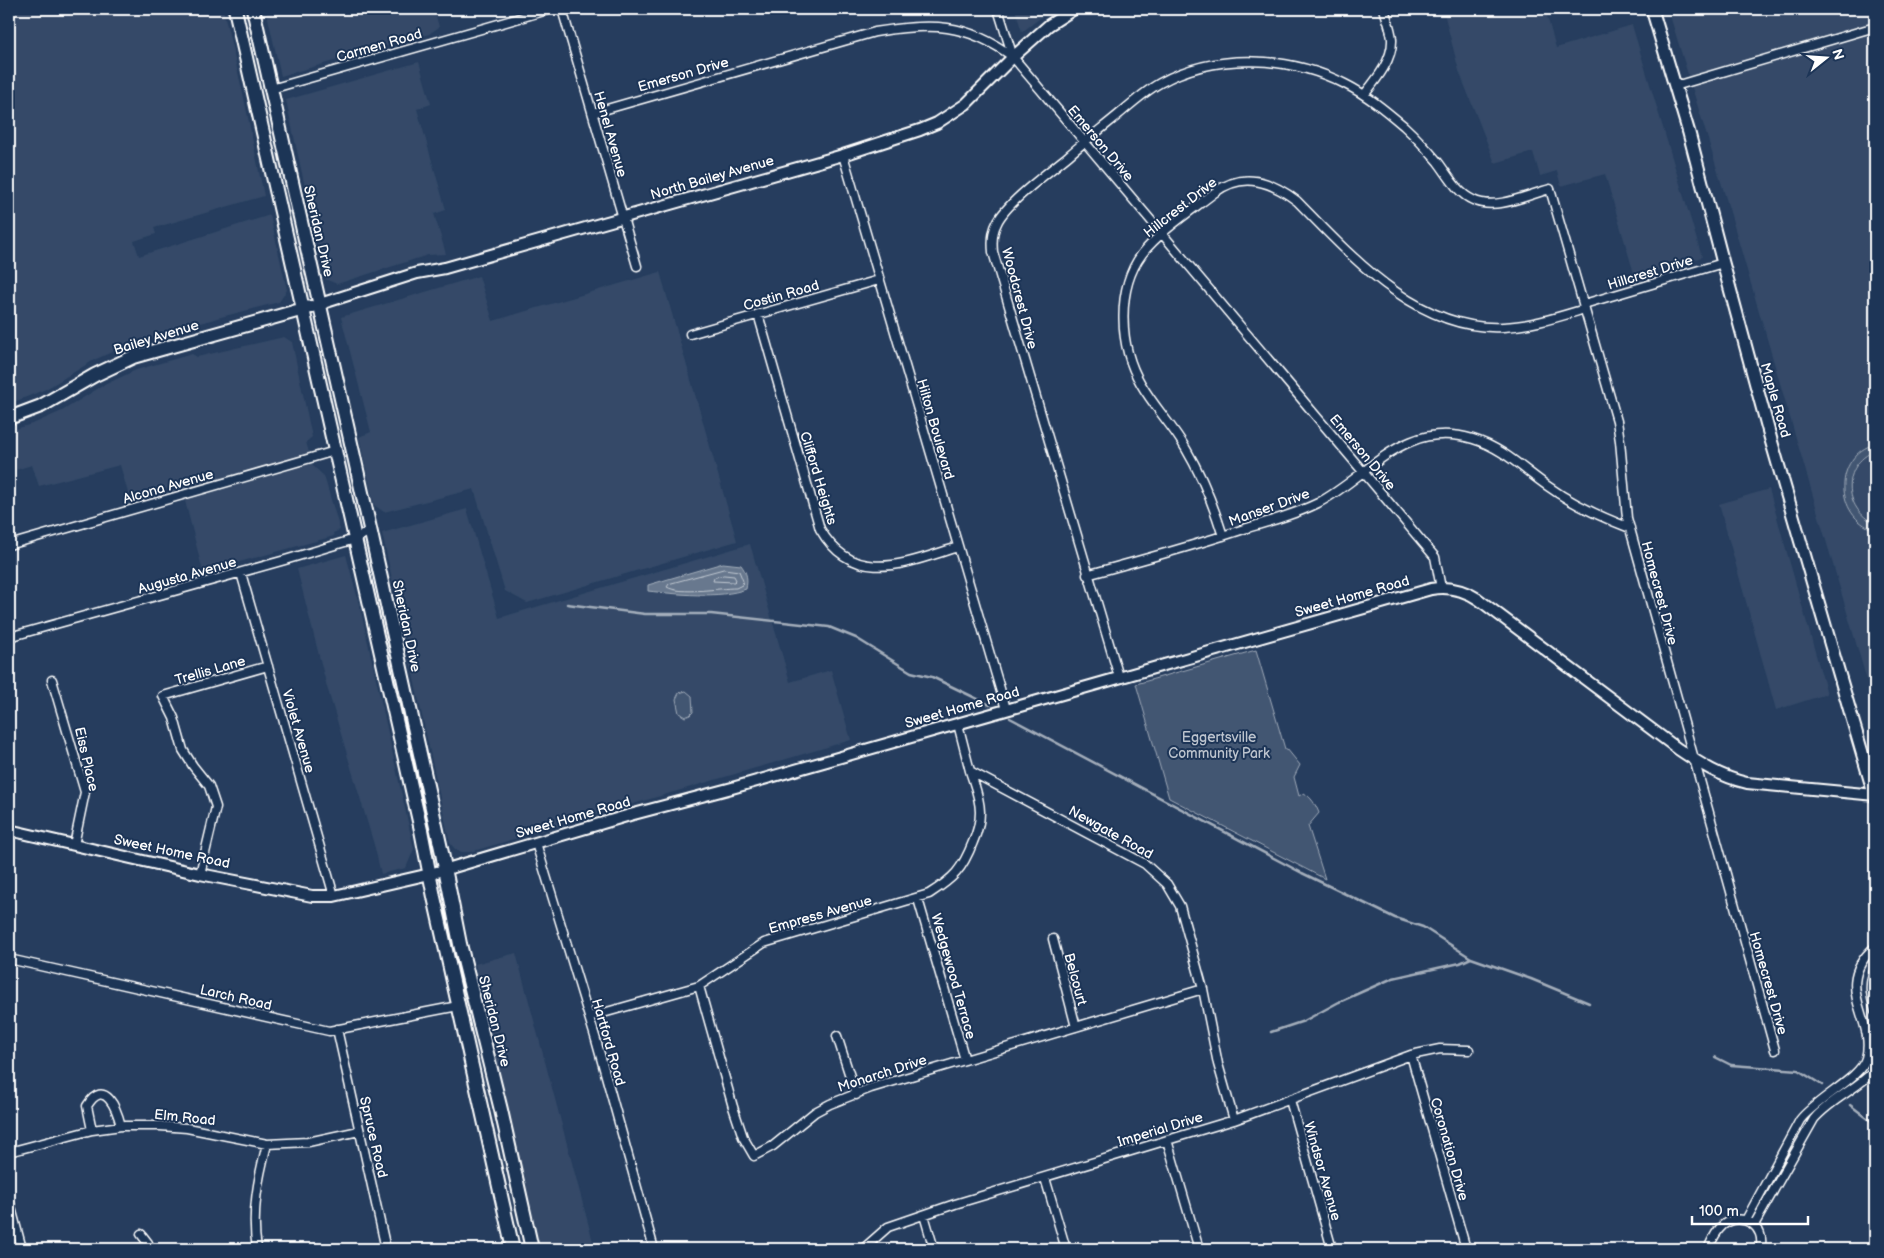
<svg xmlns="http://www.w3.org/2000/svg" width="1884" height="1258" font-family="'Balsamiq Sans',sans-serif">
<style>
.built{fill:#344a68}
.green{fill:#425672;stroke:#a0aab8}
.water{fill:#67788e;stroke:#a4aebb}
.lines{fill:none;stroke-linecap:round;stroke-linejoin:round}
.shore{stroke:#c2c9d2;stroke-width:1}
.stream{stroke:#a4aebb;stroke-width:2.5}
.minor-casing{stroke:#fff;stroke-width:11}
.tertiary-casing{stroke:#fff;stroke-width:14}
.secondary-casing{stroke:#fff;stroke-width:15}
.primary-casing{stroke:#fff;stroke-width:16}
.minor{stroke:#1d3557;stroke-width:8}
.tertiary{stroke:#1d3557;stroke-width:10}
.secondary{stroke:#1d3557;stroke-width:11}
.primary{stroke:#1d3557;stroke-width:12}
.labels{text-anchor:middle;stroke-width:4;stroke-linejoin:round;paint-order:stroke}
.street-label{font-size:14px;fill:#fff;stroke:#1d3557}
.park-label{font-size:14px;fill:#bdc4ce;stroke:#1d3557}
</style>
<rect width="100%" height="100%" fill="#263d5e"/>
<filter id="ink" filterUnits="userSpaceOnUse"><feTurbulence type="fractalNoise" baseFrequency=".02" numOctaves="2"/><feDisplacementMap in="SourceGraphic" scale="10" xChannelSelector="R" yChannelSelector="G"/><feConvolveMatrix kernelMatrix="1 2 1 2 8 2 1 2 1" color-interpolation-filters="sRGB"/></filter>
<g filter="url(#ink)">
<!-- built -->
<path class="built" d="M9,9H223L244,98L264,196L154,228L156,234L134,241L139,256L270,215L287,290L279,302L217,318L121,348L94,360L46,389L9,404Z
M266,9H434L439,27L429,34L281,76Z
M1015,9H1052L1022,32Z
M1443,9H1545L1556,48L1632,25L1702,257L1635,277L1605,174L1561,186L1557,171L1540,176L1533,152L1495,163L1459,71Z
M1668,9H1875V708L1725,195Z
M419,62L431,104L417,109L446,210L434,214L446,254L428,255L337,284L325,279L286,100Z
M660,272L737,541L527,603L505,591L474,489L384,512L374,505L359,437L371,432L341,317L479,276L493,321Z
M284,337L292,342L312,437L306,442L313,466L324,476L340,530L333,533L334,536L203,572L181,485L130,500L120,465L39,486L32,465L12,471L9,457V431L35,423L62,411L102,386L136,370L192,354L197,357Z
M1769,489L1827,694L1776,710L1719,504Z
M467,509L499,618L750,544L790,682L831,670L851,740L470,852H462L455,849L450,843L382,533Z
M346,555L360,607L414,849L406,868L381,874L375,848L327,687L297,569Z
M516,953L595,1249H538L475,964Z"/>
<!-- green -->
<path class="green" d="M1875,444V451C1841,464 1843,510 1875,523V530C1834,517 1833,456 1875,444Z
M1256,650L1285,749H1287L1300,765L1294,777L1299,796L1304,793C1311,797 1316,805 1319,813L1308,826L1325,879L1169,798L1136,684Z
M686,691L692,696L693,712L690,715L685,717L679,713L676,699L679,693Z"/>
<!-- water -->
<path class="water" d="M723,563L741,565C747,573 748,579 746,589C720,599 675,594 648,591V585Z"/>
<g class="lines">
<!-- shore -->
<path class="shore" d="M724,569L739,571L743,581L742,585L736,588C719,588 680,595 667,587L669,584Z
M724,575L734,576L736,580L734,582L713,581L714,578Z"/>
<!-- stream -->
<path class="stream" d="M567,604L645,614H711L829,627L856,638L911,672L932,677L990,705
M1010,718L1302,873L1395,918L1423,927L1471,958L1531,979L1589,1003
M1271,1032L1304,1021L1339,1002L1393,978L1460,963L1471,958
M1715,1057L1731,1065L1798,1070L1822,1085
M1850,1105L1875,1124"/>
<defs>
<path id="minor" d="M562,9L637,266
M998,9L1013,57
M1675,86L1875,27
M271,89L551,9
M1364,95C1376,80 1393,60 1392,39C1391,29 1387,19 1384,9
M593,113L875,32C931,23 966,22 1013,57L1435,557L1441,588
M843,155L1006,709
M1584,304L1723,263
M758,314L820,529C854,588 908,562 958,547
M690,334L879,280
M1223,536C1214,507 1202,476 1186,449C1173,426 1154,407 1141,384C1119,347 1116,289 1142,254C1159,232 1192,210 1214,193C1243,171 1271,181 1297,201C1351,256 1418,332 1503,327C1531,326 1558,317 1585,309
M9,545L335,451
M241,573L334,896
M1087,575C1141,560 1194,546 1247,528C1271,521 1296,514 1318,503C1371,475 1403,419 1473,439C1503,448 1523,469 1549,487C1574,505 1601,517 1630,528
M9,637L285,560L355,539L370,531
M1119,677L993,252C992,242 992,232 997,223C1006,203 1050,171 1068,156C1084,142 1101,129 1118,115C1131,104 1144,92 1160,83C1216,52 1290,56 1345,84C1367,95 1385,110 1404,126C1416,137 1427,149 1438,162C1448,175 1457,193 1473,200C1496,211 1527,195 1550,189L1617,421L1620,441L1627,518L1775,1050
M52,680L85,792L74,845
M958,724L970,771L1145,864L1167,884L1180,906L1203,989L1218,1064L1234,1120
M536,843L596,1040L654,1249
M200,874L216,807L209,786L193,766L183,750L174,718L163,696L268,666
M918,899L965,1060
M1053,939L1076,1027
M9,959L329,1031L458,1006
M1875,969C1868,984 1871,996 1875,1011
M699,986L733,1107L743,1137L754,1156L773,1146L815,1112L830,1104L871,1088L1203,989
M589,1017L699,986L764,943L929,894C954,878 962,870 973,842C977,833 980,823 980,812C980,798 974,784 970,771
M337,1029L386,1249
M837,1036L856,1095
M1411,1055L1466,1249
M1290,1100L1332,1249
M92,1130L87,1106C105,1077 117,1110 121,1126
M1167,1140L1199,1249
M9,1152L92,1130L121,1126H160L187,1128L267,1144L308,1142L359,1131
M1045,1178L1066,1249
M9,1200L22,1249
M924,1215L934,1249
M1746,1220L1800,1120C1816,1099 1861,1078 1866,1058C1877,1019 1830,986 1875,947
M1754,1225L1814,1119C1831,1099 1857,1089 1875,1070
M141,1234L148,1243L149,1249
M257,1249C251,1213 258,1179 267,1144
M863,1249L888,1227L955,1204L1234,1120L1411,1055L1440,1049L1469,1050
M1708,1249C1711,1242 1716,1231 1723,1225C1742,1211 1767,1226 1760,1249"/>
<path id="tertiary" d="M320,304L417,273L445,268L843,155L920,130L937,123L966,104L1013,57L1049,25L1074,9
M9,830L200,874L312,896H334L430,874L630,815L732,788L1431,589C1448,586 1464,590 1478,599L1678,749C1700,764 1721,777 1747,783L1875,795"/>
<path id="secondary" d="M1652,9L1689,133L1723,263L1771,440L1875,797"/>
<path id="primary" d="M235,9L421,830L434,897L513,1249
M253,9L353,452L442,853L460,944L501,1110L532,1249
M9,418L41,406L95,375L133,357L311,307"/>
</defs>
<!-- minor casing -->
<use href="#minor" class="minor-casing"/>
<!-- tertiary casing -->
<use href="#tertiary" class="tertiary-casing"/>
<!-- secondary casing -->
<use href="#secondary" class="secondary-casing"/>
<!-- primary casing -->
<use href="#primary" class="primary-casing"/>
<!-- minor -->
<use href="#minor" class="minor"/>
<!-- tertiary -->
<use href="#tertiary" class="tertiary"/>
<!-- secondary -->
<use href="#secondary" class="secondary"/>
<!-- primary -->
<use href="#primary" class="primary"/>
</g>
</g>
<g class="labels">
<!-- street labels -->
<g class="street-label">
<text transform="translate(379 45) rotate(-16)" y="5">Carmen Road</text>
<text transform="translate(683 74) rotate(-16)" y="5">Emerson Drive</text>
<text transform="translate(611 134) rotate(74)" y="5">Henel Avenue</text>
<text transform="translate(1101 143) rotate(50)" y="5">Emerson Drive</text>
<text transform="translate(712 177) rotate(-16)" y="5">North Bailey Avenue</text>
<text transform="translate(1180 207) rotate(-38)" y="5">Hillcrest Drive</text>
<text transform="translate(319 231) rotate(77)" y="5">Sheridan Drive</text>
<text transform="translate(1650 272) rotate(-17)" y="5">Hillcrest Drive</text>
<text transform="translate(781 295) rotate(-16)" y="5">Costin Road</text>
<text transform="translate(1020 298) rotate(75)" y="5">Woodcrest Drive</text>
<text transform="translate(156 337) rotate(-17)" y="5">Bailey Avenue</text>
<text transform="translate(1776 400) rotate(74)" y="5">Maple Road</text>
<text transform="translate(936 429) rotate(74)" y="5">Hilton Boulevard</text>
<text transform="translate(1363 452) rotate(50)" y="5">Emerson Drive</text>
<text transform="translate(819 478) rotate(73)" y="5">Clifford Heights</text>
<text transform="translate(168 486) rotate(-16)" y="5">Alcona Avenue</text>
<text transform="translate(1269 507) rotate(-20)" y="5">Manser Drive</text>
<text transform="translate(187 575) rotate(-16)" y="5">Augusta Avenue</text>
<text transform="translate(1660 593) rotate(75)" y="5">Homecrest Drive</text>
<text transform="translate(1352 596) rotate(-16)" y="5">Sweet Home Road</text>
<text transform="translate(407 626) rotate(78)" y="5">Sheridan Drive</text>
<text transform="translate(210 670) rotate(-16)" y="5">Trellis Lane</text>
<text transform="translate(962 707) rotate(-16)" y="5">Sweet Home Road</text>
<text transform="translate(299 731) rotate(74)" y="5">Violet Avenue</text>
<text transform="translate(87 759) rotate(77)" y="5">Eiss Place</text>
<text transform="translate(573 817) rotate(-16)" y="5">Sweet Home Road</text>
<text transform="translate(1111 832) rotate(29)" y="5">Newgate Road</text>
<text transform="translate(172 851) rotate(12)" y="5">Sweet Home Road</text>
<text transform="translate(820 914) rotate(-16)" y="5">Empress Avenue</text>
<text transform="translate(954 976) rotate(74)" y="5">Wedgewood Terrace</text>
<text transform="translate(1076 979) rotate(75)" y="5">Belcourt</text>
<text transform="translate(1769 983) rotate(74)" y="5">Homecrest Drive</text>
<text transform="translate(236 997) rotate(13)" y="5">Larch Road</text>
<text transform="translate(495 1021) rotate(76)" y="5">Sheridan Drive</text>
<text transform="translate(609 1042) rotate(74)" y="5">Hartford Road</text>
<text transform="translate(882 1073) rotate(-18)" y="5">Monarch Drive</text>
<text transform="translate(185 1117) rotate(6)" y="5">Elm Road</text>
<text transform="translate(1160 1129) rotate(-17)" y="5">Imperial Drive</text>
<text transform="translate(374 1137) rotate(77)" y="5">Spruce Road</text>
<text transform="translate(1450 1149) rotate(74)" y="5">Coronation Drive</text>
<text transform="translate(1323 1171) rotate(74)" y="5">Windsor Avenue</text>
</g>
<!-- park labels -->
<g class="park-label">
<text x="1219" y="742">Eggertsville<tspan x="1219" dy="16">Community Park</tspan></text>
</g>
</g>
<!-- margin -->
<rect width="1884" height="1258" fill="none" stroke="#1d3557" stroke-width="30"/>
<rect x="15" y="15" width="1854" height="1228" fill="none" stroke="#fff" stroke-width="2" filter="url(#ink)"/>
<!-- north arrow -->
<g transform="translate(1826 58) rotate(73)" stroke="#1d3557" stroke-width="4" paint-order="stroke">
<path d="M0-4L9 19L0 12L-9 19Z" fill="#ffffff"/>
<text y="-8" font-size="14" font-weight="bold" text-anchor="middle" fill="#ffffff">N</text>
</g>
<!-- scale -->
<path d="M1692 1216v8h116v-8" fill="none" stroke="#ffffff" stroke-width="2.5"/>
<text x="1699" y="1216" font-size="15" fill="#ffffff" stroke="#1d3557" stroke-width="4" paint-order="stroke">100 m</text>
</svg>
